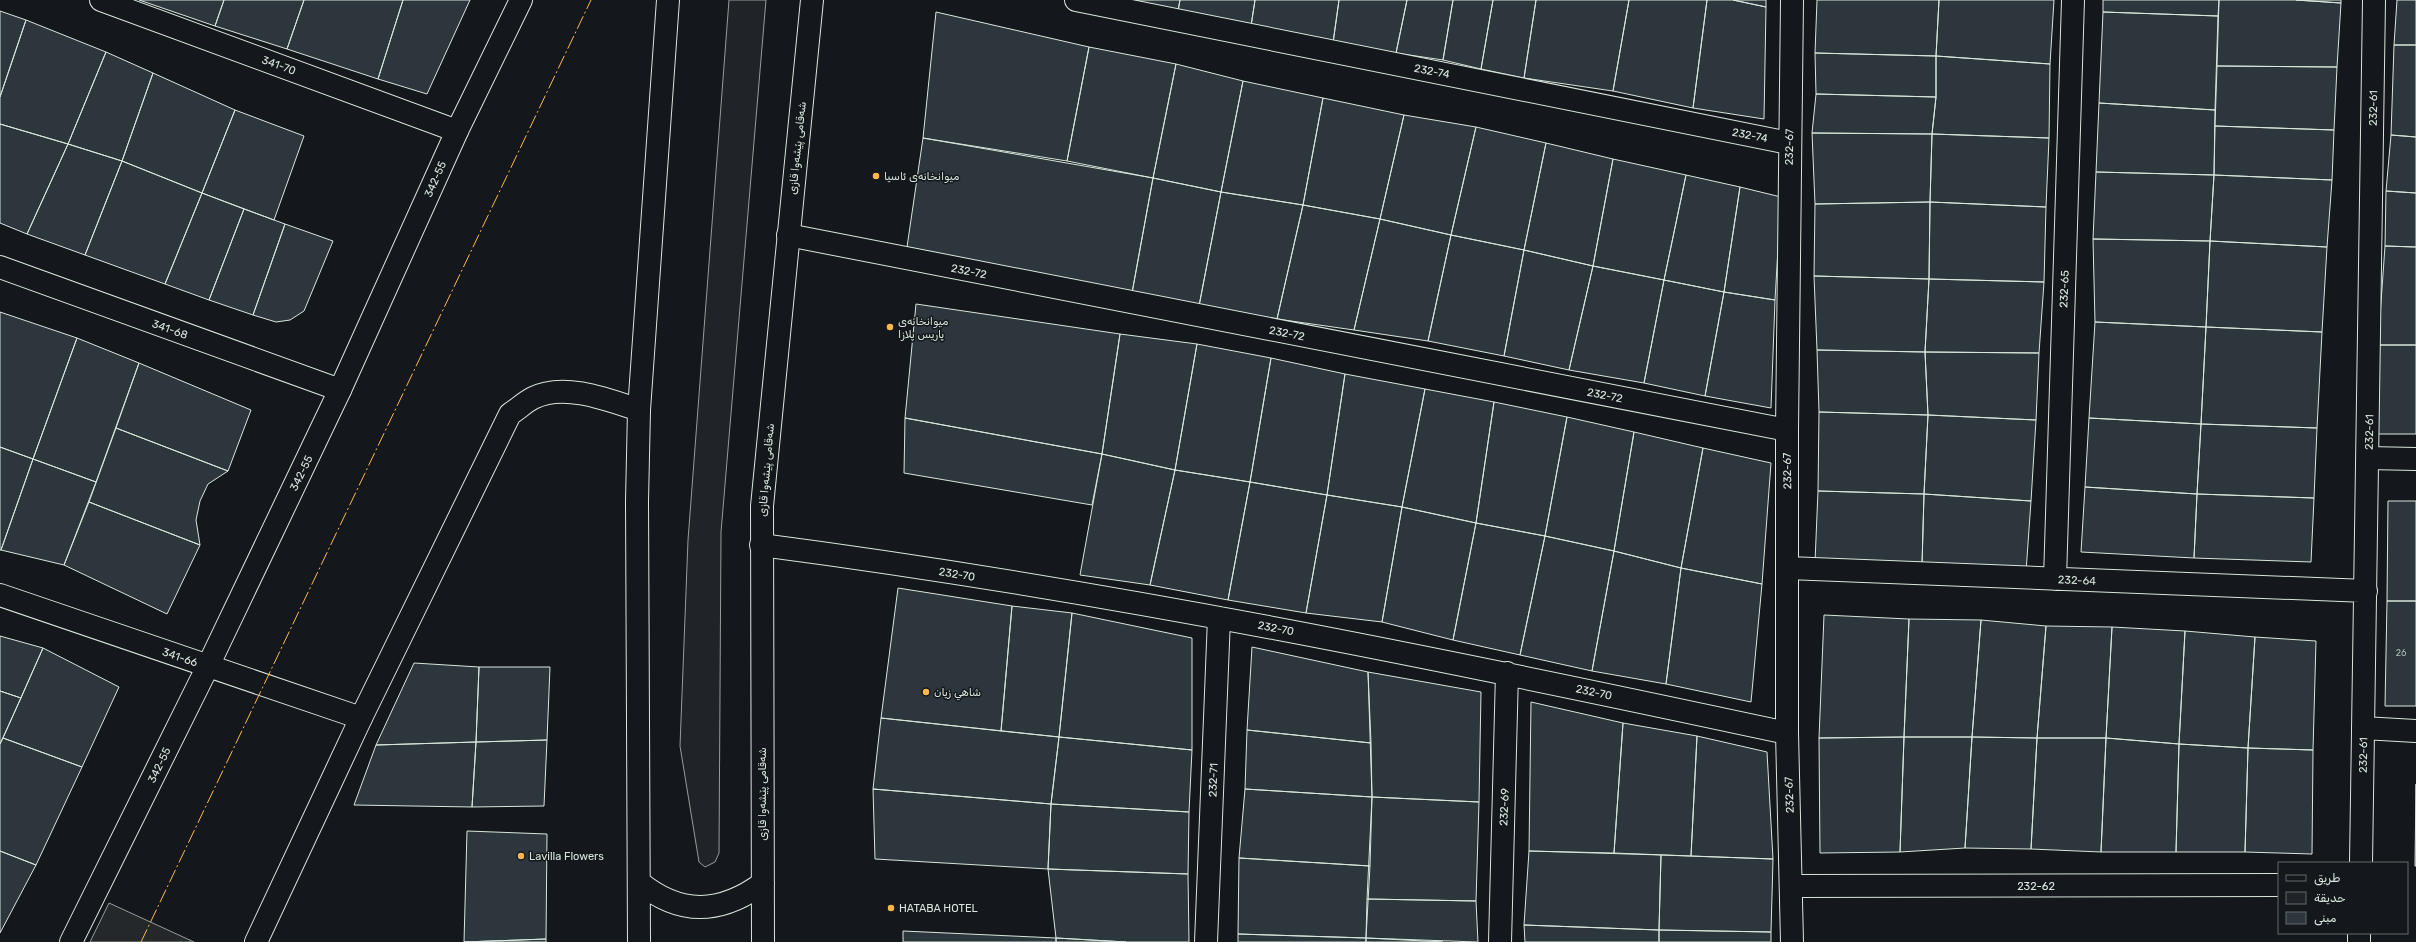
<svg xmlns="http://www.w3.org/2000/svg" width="2416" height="942" font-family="Rubik,Vazirmatn,sans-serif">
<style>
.green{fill:#202428;stroke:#939e99}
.parking{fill:#24282b;stroke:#939e99}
.building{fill:#2c363c;stroke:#d8e6dc}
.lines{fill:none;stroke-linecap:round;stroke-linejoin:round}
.street-casing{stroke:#d8e6dc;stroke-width:24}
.secondary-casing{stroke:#d8e6dc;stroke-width:24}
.highway-casing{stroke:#d8e6dc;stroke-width:24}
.street{stroke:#14181c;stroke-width:22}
.secondary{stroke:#14181c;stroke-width:22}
.highway{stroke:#14181c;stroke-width:22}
.power{stroke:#ffb74d;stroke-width:1;stroke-dasharray:14 3 2 3;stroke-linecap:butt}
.poi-dot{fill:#ffb74d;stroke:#14181c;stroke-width:1.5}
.labels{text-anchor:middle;stroke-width:3;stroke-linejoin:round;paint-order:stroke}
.number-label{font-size:9px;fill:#adbab4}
.street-label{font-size:11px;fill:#d8e6dc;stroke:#14181c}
.poi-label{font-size:11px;fill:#d8e6dc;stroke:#14181c;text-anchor:start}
</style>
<rect width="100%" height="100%" fill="#14181c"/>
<!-- green -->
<path class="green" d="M729,0H766L721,532L719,853L715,862L705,867L699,862L680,746L688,540Z"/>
<!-- parking -->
<path class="parking" d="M109,903L194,942H90Z"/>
<!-- building -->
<path class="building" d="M139,0H224L215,26Z
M224,0H304L287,49L215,26Z
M304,0H403L378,79L287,49Z
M403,0H470L427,94L378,79Z
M1123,0H1180L1178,11Z
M1180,0H1255L1251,26L1178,11Z
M1255,0H1339L1333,43L1251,26Z
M1339,0H1407L1396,53L1333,43Z
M1407,0H1453L1443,60L1396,53Z
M1453,0H1493L1481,69L1443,60Z
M1493,0H1536L1524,78L1481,69Z
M1536,0H1629L1613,91L1524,78Z
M1629,0H1707L1693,108L1613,91Z
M1707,0H1733L1766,7L1764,119L1693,108Z
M1733,0H1766V7Z
M1817,0H1939L1936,56L1815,53Z
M1939,0H2054L2050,64L1936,56Z
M2103,0H2219L2218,16L2103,12Z
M2219,0H2296L2341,3L2337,67L2217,66Z
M2296,0H2341V3Z
M2397,0H2416V45H2394Z
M0,11L26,20L0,97Z
M936,12L1089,47L1067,161L923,138Z
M2103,12L2218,16L2215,110L2099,103Z
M26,20L106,52L68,144L0,124V97Z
M2394,45H2416V137L2391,135Z
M1089,47L1176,64L1153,178L1067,161Z
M106,52L153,73L122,161L68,144Z
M1815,53L1936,56V97L1816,94Z
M1936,56L2050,64L2049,138L1932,134L1936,97Z
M1176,64L1243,81L1221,192L1153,178Z
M2217,66L2337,67L2334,130L2215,126Z
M153,73L235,110L202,193L122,161Z
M1243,81L1323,98L1303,205L1221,192Z
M1816,94L1936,97L1932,134L1812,133Z
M1323,98L1404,115L1380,219L1303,205Z
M2099,103L2215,110L2214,175L2096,172Z
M235,110L304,136L274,220L202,193Z
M1404,115L1476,127L1451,235L1380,219Z
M0,124L68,144L27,234L0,223Z
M2215,126L2334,130L2332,180L2214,175Z
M1476,127L1546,143L1524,250L1451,235Z
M1812,133L1932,134L1930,202L1815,204Z
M1932,134L2049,138L2046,207L1930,202Z
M2391,135L2416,137V193L2386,191Z
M923,138L1153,178L1132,293L907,247Z
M1546,143L1613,159L1593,266L1524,250Z
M68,144L122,161L85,255L27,234Z
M1613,159L1686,175L1664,280L1593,266Z
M122,161L202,193L165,284L85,255Z
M2096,172L2214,175L2210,241L2093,239Z
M1686,175L1740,187L1724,292L1664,280Z
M2214,175L2332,180L2327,247L2210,241Z
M1153,178L1221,192L1199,306L1132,293Z
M1740,187L1781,197L1775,300L1724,292Z
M2386,191L2416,193V247L2385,246Z
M1221,192L1303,205L1277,319L1199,306Z
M202,193L244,209L209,300L165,284Z
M1930,202L1929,279L1814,276L1815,204Z
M1930,202L2046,207L2044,282L1929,279Z
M1303,205L1380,219L1354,330L1277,319Z
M244,209L285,224L253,315L209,300Z
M1380,219L1451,235L1428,341L1354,330Z
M285,224L333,241L304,311L290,320L276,322L253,315Z
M1451,235L1524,250L1504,356L1428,341Z
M2093,239L2210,241L2206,327L2095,322Z
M2210,241L2327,247L2322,332L2206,327Z
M2385,246L2416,247V345H2378Z
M1524,250L1593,266L1569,370L1504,356Z
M1593,266L1664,280L1644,383L1569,370Z
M1814,276L1929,279L1925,352L1817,350Z
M1929,279L2044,282L2039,353L1925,352Z
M1664,280L1724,292L1705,396L1644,383Z
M1724,292L1775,300L1771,408L1705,396Z
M916,304L1120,334L1102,454L905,418Z
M0,312L77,338L33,459L0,447Z
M2095,322L2206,327L2201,424L2089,418Z
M2206,327L2322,332L2317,428L2201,424Z
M1120,334L1197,344L1175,470L1102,454Z
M77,338L139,363L96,482L33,459Z
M1197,344L1271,358L1250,482L1175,470Z
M2378,345H2416V434H2377Z
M1817,350L1925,352L1928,415L1819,412Z
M1925,352L2039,353L2036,420L1928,415Z
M1271,358L1345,374L1327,495L1250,482Z
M139,363L251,410L228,471L116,428Z
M1345,374L1425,389L1402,507L1327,495Z
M1425,389L1494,402L1476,523L1402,507Z
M1494,402L1567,417L1545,536L1476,523Z
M1819,412L1928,415L1924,494L1818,491Z
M1928,415L2036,420L2031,501L1924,494Z
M1567,417L1634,432L1614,551L1545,536Z
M905,418L1102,454L1092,505L904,473Z
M2089,418L2201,424L2197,494L2085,487Z
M2201,424L2317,428L2314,498L2197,494Z
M116,428L228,471L208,484L200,501L196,520L200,545L89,502Z
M1634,432L1703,448L1681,568L1614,551Z
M0,447L33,459L1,550H0Z
M1703,448L1771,463L1762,584L1681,568Z
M1102,454L1175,470L1150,585L1080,575Z
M33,459L96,482L64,565L1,550Z
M1175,470L1250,482L1228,600L1150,585Z
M1250,482L1327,495L1306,613L1228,600Z
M2085,487L2197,494L2194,558L2081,552Z
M1818,491L1924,494L1922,565L1815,562Z
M1924,494L2031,501L2026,572L1922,565Z
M2197,494L2314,498L2311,562L2194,558Z
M1327,495L1402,507L1382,622L1306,613Z
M2388,501H2416V601H2387Z
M89,502L200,545L167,614L64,565Z
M1402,507L1476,523L1453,640L1382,622Z
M1476,523L1545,536L1520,655L1453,640Z
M1545,536L1614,551L1592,671L1520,655Z
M1614,551L1681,568L1666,684L1592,671Z
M1681,568L1762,584L1751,702L1666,684Z
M898,588L1012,606L1001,731L881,718Z
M2387,601H2416V706H2385Z
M1012,606L1072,613L1059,737L1001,731Z
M1072,613L1192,638V750L1059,737Z
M1824,615L1909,619L1904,737L1819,738Z
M1909,619L1981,620L1972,737H1904Z
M1981,620L2046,626L2037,738L1972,737Z
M2046,626L2112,627L2106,738H2037Z
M2112,627L2185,631L2179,744L2106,738Z
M2185,631L2255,637L2248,748L2179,744Z
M0,636L43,648L21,698L0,691Z
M2255,637L2316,641L2313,750L2248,748Z
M1252,647L1368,672L1371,743L1247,730Z
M43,648L119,687L82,767L3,738Z
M414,663L479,667L476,742L376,745Z
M479,667H550L547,740L476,742Z
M1368,672L1481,692L1479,802L1372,797Z
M0,691L21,698L0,744Z
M1531,702L1623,723L1614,853L1529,851Z
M881,718L1059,737L1051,804L873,789Z
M1623,723L1697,736L1691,856L1614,853Z
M1247,730L1371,743L1372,797L1245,789Z
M1697,736L1767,752L1773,859L1691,856Z
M1059,737L1192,750L1189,812L1051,804Z
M1904,737H1972L1965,848L1900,852Z
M1904,737L1900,852L1820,853L1819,738Z
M1972,737L2037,738L2031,849L1965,848Z
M3,738L82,767L36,865L0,851V744Z
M2037,738H2106L2101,852L2031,849Z
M2106,738L2179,744L2176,852H2101Z
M547,740L544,806L472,807L476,742Z
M476,742L472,807L354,805L376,745Z
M2179,744L2248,748L2245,852H2176Z
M2248,748L2313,750L2312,854L2245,852Z
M2416,784V866H2415Z
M873,789L1051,804L1048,869L875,859Z
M1245,789L1372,797L1370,866L1239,858Z
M1372,797L1479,802L1476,901L1367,899Z
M1051,804L1189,812L1188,874L1048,869Z
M467,831L547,834L546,939L464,942Z
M0,851L36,865L0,933Z
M1529,851L1661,855L1659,930L1524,925Z
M1661,855L1773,859L1771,932L1659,930Z
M1239,858L1370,866L1366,938L1238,934Z
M1048,869L1188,874L1189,942H1126L1056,938Z
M1367,899L1476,901L1478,942L1366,938Z
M1524,925L1659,930V942H1525Z
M1659,930L1771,932V942H1659Z
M903,931L1056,938V942H903Z
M1238,934L1366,938V942H1238Z
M1056,938L1126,942H1056Z
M1366,938L1443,942H1366Z
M546,939V942H464Z"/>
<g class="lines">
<defs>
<path id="street" d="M101,0L457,131
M1076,0L1789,143
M1792,0L1787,430V733L1792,942
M788,235L1787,430
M0,267L340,390
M2368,458L2416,459
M761,545C1106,590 1447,660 1787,733
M1788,568L2366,591
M2055,579L2073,0
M0,595L361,718
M2363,728L2416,731
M2361,863L2374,0
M1792,886L2279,885
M1206,942L1219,618
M1500,942L1507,673
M2359,942V933"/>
<path id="secondary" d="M71,942L208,666L340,390L457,131L521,0
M256,942L361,718L510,414C518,409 525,402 533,398C564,382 609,400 639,410"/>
<path id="highway" d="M639,882C680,916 721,914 763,883
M639,942L637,501L639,410L668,0
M763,942L762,506L812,0"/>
</defs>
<!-- street casing -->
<use href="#street" class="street-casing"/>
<!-- secondary casing -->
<use href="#secondary" class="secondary-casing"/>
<!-- highway casing -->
<use href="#highway" class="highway-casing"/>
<!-- street -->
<use href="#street" class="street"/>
<!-- secondary -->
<use href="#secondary" class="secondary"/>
<!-- highway -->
<use href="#highway" class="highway"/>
<!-- power -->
<path class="power" d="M141,942L591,0"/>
</g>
<!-- markers -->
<g class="poi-dot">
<circle cx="876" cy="176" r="4"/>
<circle cx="890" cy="327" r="4"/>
<circle cx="926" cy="692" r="4"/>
<circle cx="521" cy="856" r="4"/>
<circle cx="891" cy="908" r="4"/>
</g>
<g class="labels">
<!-- number labels -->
<g class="number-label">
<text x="2401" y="656">26</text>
</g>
<!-- street labels -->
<g class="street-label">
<text transform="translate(279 65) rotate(20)" y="4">341-70</text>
<text transform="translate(1432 71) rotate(11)" y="4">232-74</text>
<text transform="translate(2373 108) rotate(-89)" y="4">232-61</text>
<text transform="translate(1750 135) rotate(11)" y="4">232-74</text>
<text transform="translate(1789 147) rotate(-89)" y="4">232-67</text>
<text transform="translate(797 148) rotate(-84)" y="4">شەقامی پێشەوا قازی</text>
<text transform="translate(435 179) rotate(-66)" y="4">342-55</text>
<text transform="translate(969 271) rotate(11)" y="4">232-72</text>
<text transform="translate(2064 289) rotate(-88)" y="4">232-65</text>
<text transform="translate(170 329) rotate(20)" y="4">341-68</text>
<text transform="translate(1287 333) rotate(11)" y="4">232-72</text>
<text transform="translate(1605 395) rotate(11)" y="4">232-72</text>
<text transform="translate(2369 432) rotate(-89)" y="4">232-61</text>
<text transform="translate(766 470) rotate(-85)" y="4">شەقامی پێشەوا قازی</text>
<text transform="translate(1787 471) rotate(-91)" y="4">232-67</text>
<text transform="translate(301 473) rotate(-64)" y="4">342-55</text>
<text transform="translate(957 574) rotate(9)" y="4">232-70</text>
<text transform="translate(2077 580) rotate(2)" y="4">232-64</text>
<text transform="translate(1276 628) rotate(11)" y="4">232-70</text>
<text transform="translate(180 657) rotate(19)" y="4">341-66</text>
<text transform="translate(1594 692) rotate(12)" y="4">232-70</text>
<text transform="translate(2363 755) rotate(-89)" y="4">232-61</text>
<text transform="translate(159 765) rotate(-64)" y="4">342-55</text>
<text transform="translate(1213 780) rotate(-88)" y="4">232-71</text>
<text transform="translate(762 794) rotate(-90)" y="4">شەقامی پێشەوا قازی</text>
<text transform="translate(1789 795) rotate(-92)" y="4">232-67</text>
<text transform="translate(1504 807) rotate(-88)" y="4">232-69</text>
<text x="2036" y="890">232-62</text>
</g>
<!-- poi labels -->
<g class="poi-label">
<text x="884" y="180">میوانخانەی ئاسیا</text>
<text x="898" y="325">میوانخانەی<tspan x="898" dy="13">پاریس پلازا</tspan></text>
<text x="934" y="696">شاهي زيان</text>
<text x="529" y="860">Lavilla Flowers</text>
<text x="899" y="912">HATABA HOTEL</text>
</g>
</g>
<!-- legend -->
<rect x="2278" y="862" width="130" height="72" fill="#14181c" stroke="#626a69"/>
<rect x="2286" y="875" width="20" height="6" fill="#14181c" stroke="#626a69"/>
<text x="2314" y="882" font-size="12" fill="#d8e6dc">طريق</text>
<rect x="2286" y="892" width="20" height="12" fill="#202428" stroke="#626a69"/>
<text x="2314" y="902" font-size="12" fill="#d8e6dc">حديقة</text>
<rect x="2286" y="912" width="20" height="12" fill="#2c363c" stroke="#626a69"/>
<text x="2314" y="922" font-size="12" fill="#d8e6dc">مبنى</text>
</svg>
